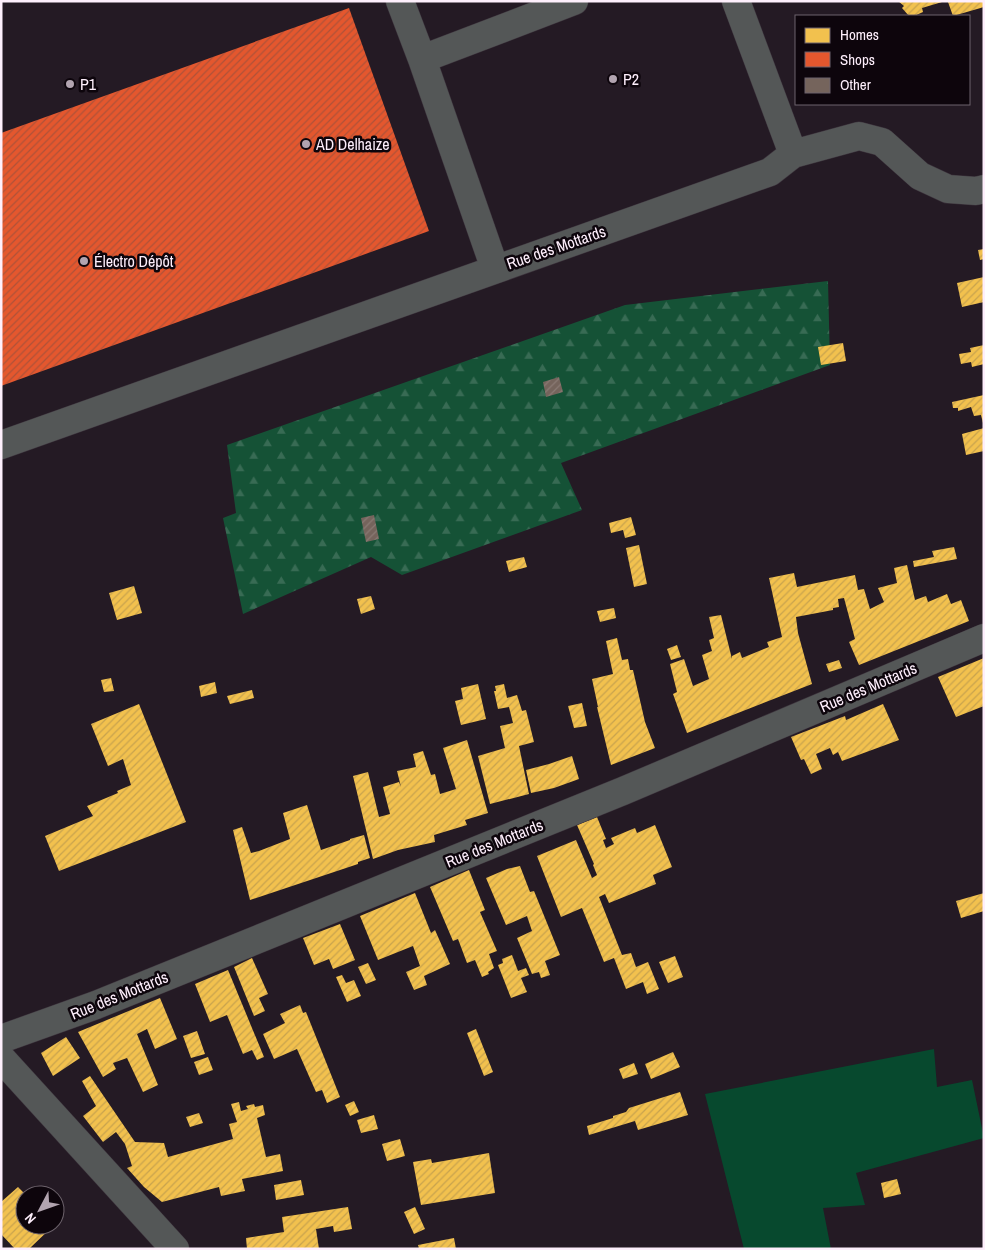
<svg xmlns="http://www.w3.org/2000/svg" width="985" height="1250" font-family="'Archivo Narrow',sans-serif">
<style>
.grass{fill:#07492e}
.forest{fill:url(#forest-firs)}
.homes{fill:url(#homes-hatch)}
.shops{fill:url(#shops-hatch)}
.building{fill:url(#building-hatch)}
.lines{fill:none;stroke-linecap:round;stroke-linejoin:round}
.minor-casing{stroke:#3d343d;stroke-width:29}
.minor{stroke:#545757;stroke-width:28}
.poi-dot{fill:#b2a4b0;stroke:#0d050c;stroke-width:2}
.labels{text-anchor:middle;stroke-width:5;stroke-linejoin:round;paint-order:stroke}
.poi-label{font-size:16px;fill:#feeffc;stroke:#0d050c;text-anchor:start}
.street-label{font-size:16px;fill:#feeffc;stroke:#0d050c}
</style>
<defs>
<pattern id="forest-firs" width="22" height="20" patternUnits="userSpaceOnUse" patternTransform="scale(1.25)"><rect width="22" height="20" fill="#155236"/><path d="M5 1l3.5 6h-7zM16 11l3.5 6h-7z" fill="#386b54"/></pattern>
<pattern id="homes-hatch" width="6" height="6" patternUnits="userSpaceOnUse" patternTransform="scale(1.25)"><rect width="6" height="6" fill="#f2c14e"/><path d="M-1 1l2-2M0 6l6-6M5 7l2-2" fill="none" stroke="#c8a34e"/></pattern>
<pattern id="shops-hatch" width="6" height="6" patternUnits="userSpaceOnUse" patternTransform="scale(1.25)"><rect width="6" height="6" fill="#e4572e"/><path d="M-1 1l2-2M0 6l6-6M5 7l2-2" fill="none" stroke="#af5238"/></pattern>
<pattern id="building-hatch" width="6" height="6" patternUnits="userSpaceOnUse" patternTransform="scale(1.25)"><rect width="6" height="6" fill="#75645c"/><path d="M-1 1l2-2M0 6l6-6M5 7l2-2" fill="none" stroke="#8a7a74"/></pattern>
</defs>
<rect width="100%" height="100%" fill="#241a24"/>
<!-- grass -->
<path class="grass" d="M934,1049L937,1087L972,1080L984,1138L856,1173L865,1205L823,1208L831,1249H744L705,1094Z"/>
<!-- forest -->
<path class="forest" d="M828,281L830,365L561,463L582,510L402,575L371,557L243,614L223,518L236,513L227,445L625,305Z"/>
<!-- homes -->
<path class="homes" d="M898,1H942V2L922,8L923,12L914,16H909L902,8L904,6Z
M950,1H984V7L953,16L948,2Z
M984,249V259L980,260L978,250Z
M984,277V302L962,307L957,283Z
M843,343L846,361L821,365L818,347Z
M984,345V364L972,367L971,362L961,364L959,354L971,352L970,348Z
M984,395V427L981,415L974,416L971,407L958,411V408H953L952,402Z
M984,428V451L966,455L962,434Z
M631,517L636,535L625,538L623,530L611,533L609,523Z
M639,545L647,584L634,587L626,548Z
M954,547L957,559L914,567L913,561L934,557L932,551Z
M524,557L527,567L509,572L506,561Z
M907,565L915,600L926,596L928,602L947,594L951,604L961,600L969,621L859,665L849,642L855,639L844,598L838,599L839,607L833,608V610L796,617L798,633L812,684L687,733L673,694L677,692L670,664L684,659L693,686L709,679L702,655L712,651L709,640L714,638L709,617L721,615L732,659V656L740,652L742,658L769,647L767,642L782,637L769,578L794,573L797,587L855,575L858,590L864,589L870,609L884,602L878,588L897,583L894,568Z
M134,586L142,613L117,620L109,593Z
M371,596L375,609L361,614L357,599Z
M614,608L616,618L600,622L597,611Z
M617,638L622,660L628,659L630,670H633L645,722L655,748L611,765L597,707H598L592,679L613,674L606,641Z
M677,645L681,657L671,660L667,649Z
M984,658V706L956,717L938,677Z
M839,660L842,668L829,672L826,664Z
M111,678L114,691L104,692L101,680Z
M215,682L217,693L201,697L199,686Z
M478,684L486,719L461,725L455,701L463,699L461,688Z
M504,684L507,698L517,695L522,711L526,710L534,742L519,746L529,794L490,804L478,756L505,748L500,726L513,723L509,707L498,709L494,691H496L495,686Z
M252,690L254,698L230,704L227,696Z
M582,703L587,726L574,728L568,706Z
M139,704L186,822L59,871L45,836L93,816L87,806L118,793L117,791L131,785L123,759L108,766L91,724Z
M883,704L899,740L842,761L838,752L833,755L830,748L816,754L822,769L811,774L804,759L801,760L791,737L845,716L846,720Z
M467,740L488,813L465,820L467,825L434,835L435,842L398,850L373,859L353,776L368,772L379,817L390,814L383,787L399,782L401,787L397,771L416,767L413,754L423,751L431,775L435,774L440,794L456,789L443,748Z
M572,756L579,779L554,788L531,793L526,770L549,764Z
M307,805L321,850L350,840V839L364,835L370,858L358,862V864L250,900L233,830L242,827L251,853L259,851L290,839L283,813Z
M597,817L606,839L603,840L606,848L614,844L611,838L635,828L637,833L655,825L672,867L653,875L656,884L609,903L605,894L599,897L622,955L631,953L636,967L648,962L659,989L647,994L643,982L626,989L614,958L604,962L582,908L561,917L537,856L576,840L592,878L597,875L593,865L594,864L577,825Z
M520,866L530,892L534,891L560,955L545,961L550,975L541,978L539,972L532,974L517,938L532,931L527,916L506,925L486,878L507,869Z
M469,870L485,910L480,912L497,951L489,954L494,968L488,972L489,974L482,977L475,960L467,963L458,939L453,941L430,887Z
M415,893L431,933L435,930L450,964L424,976L427,985L414,990L406,972L420,966L413,946L378,960L360,916Z
M984,893V911L961,918L956,901Z
M340,924L355,960L333,969L329,959L314,965L303,938Z
M512,955L518,971L526,968L529,975L521,978L527,992L511,998L498,965L503,963L502,959Z
M675,956L683,977L668,983L659,962Z
M252,958L268,994L259,998L265,1011L254,1016L234,967Z
M368,963L376,980L366,984L358,967Z
M228,970L264,1057L257,1060L252,1050L243,1054L227,1015L210,1022L195,984Z
M342,975L346,983L354,980L361,996L347,1002L336,977Z
M160,998L177,1039L155,1049L147,1029L137,1034L158,1085L143,1092L127,1058L113,1063L116,1069L103,1077L78,1032Z
M300,1005L303,1013L306,1012L340,1097L327,1103L322,1090L316,1092L297,1049L274,1059L263,1034L285,1023L280,1014Z
M476,1029L493,1072L484,1076L467,1033Z
M197,1031L205,1054L191,1058L183,1036Z
M66,1037L80,1058L53,1076L41,1053Z
M673,1052L680,1067L651,1079L645,1064Z
M208,1057L213,1070L199,1075L194,1062Z
M634,1063L638,1074L623,1079L619,1069Z
M90,1076L135,1142L164,1143L168,1157L233,1139L229,1124L237,1122L231,1104L239,1102L241,1111L248,1109L246,1106L254,1104L255,1107L263,1105L265,1115L257,1118L266,1157L280,1154L283,1171L242,1179L245,1191L221,1196L219,1187L162,1202L144,1187L127,1168L132,1166L125,1144L116,1132L103,1142L83,1116L96,1106L82,1081Z
M680,1092L688,1115L638,1130L635,1121L589,1135L587,1126L613,1118V1116L626,1112L629,1108Z
M354,1101L359,1112L350,1116L345,1105Z
M199,1113L203,1123L190,1127L186,1117Z
M374,1115L378,1129L361,1133L357,1120Z
M400,1139L405,1156L387,1161L382,1144Z
M489,1153L495,1193L421,1205L413,1162L431,1159L432,1163Z
M897,1179L901,1194L884,1198L881,1183Z
M301,1180L304,1195L276,1200L274,1185Z
M18,1187L25,1194V1225H54L29,1249H15L1,1234V1202Z
M348,1207L352,1229L334,1232L333,1226L316,1229L319,1249H247L246,1238L284,1232L282,1217Z
M415,1207L425,1229L414,1234L404,1212Z
M454,1238L456,1249H419L418,1245Z"/>
<!-- shops -->
<path class="shops" d="M349,8L429,231L1,386V133Z"/>
<!-- building -->
<path class="building" d="M559,377L563,392L546,397L543,382Z
M374,515L379,539L366,542L361,518Z"/>
<g class="lines">
<defs>
<path id="minor" d="M400,1L422,59L574,1
M736,1L793,154L859,136L882,142L920,176L948,189L976,191L984,189
M422,59L495,269
M1,445L770,172L793,154
M1,1039L96,1005L623,791L984,638
M1,1058L175,1249"/>
</defs>
<!-- minor casing -->
<use href="#minor" class="minor-casing"/>
<!-- minor -->
<use href="#minor" class="minor"/>
</g>
<!-- markers -->
<g class="poi-dot">
<circle cx="613" cy="79" r="5"/>
<circle cx="70" cy="84" r="5"/>
<circle cx="306" cy="144" r="5"/>
<circle cx="84" cy="261" r="5"/>
</g>
<g class="labels">
<!-- poi labels -->
<g class="poi-label">
<text x="623" y="85">P2</text>
<text x="80" y="90">P1</text>
<text x="316" y="150">AD Delhaize</text>
<text x="94" y="267">Électro Dépôt</text>
</g>
<!-- street labels -->
<g class="street-label">
<text transform="translate(556 247) rotate(-19)" y="6">Rue des Mottards</text>
<text transform="translate(868 687) rotate(-23)" y="6">Rue des Mottards</text>
<text transform="translate(494 843) rotate(-22)" y="6">Rue des Mottards</text>
<text transform="translate(119 995) rotate(-22)" y="6">Rue des Mottards</text>
</g>
</g>
<!-- border -->
<rect width="985" height="1250" fill="none" stroke="#feeffc" stroke-width="5"/>
<!-- legend -->
<rect x="795" y="15" width="175" height="90" fill="#0d050c" stroke="#6d636c"/>
<rect x="805" y="28" width="25" height="15" fill="#f2c14e" stroke="#6d636c"/>
<text x="840" y="40" font-size="15" fill="#feeffc">Homes</text>
<rect x="805" y="52" width="25" height="15" fill="#e4572e" stroke="#6d636c"/>
<text x="840" y="65" font-size="15" fill="#feeffc">Shops</text>
<rect x="805" y="78" width="25" height="15" fill="#75645c" stroke="#6d636c"/>
<text x="840" y="90" font-size="15" fill="#feeffc">Other</text>
<!-- north arrow -->
<g transform="translate(40 1210) rotate(229)"><circle r="24" fill="#0d050c" stroke="#6d636c"/>
<path d="M0-4L9 19L0 12L-9 19Z" fill="#b2a4b0"/>
<text y="-8" font-size="14" font-weight="bold" text-anchor="middle" fill="#feeffc">N</text>
</g>
</svg>
